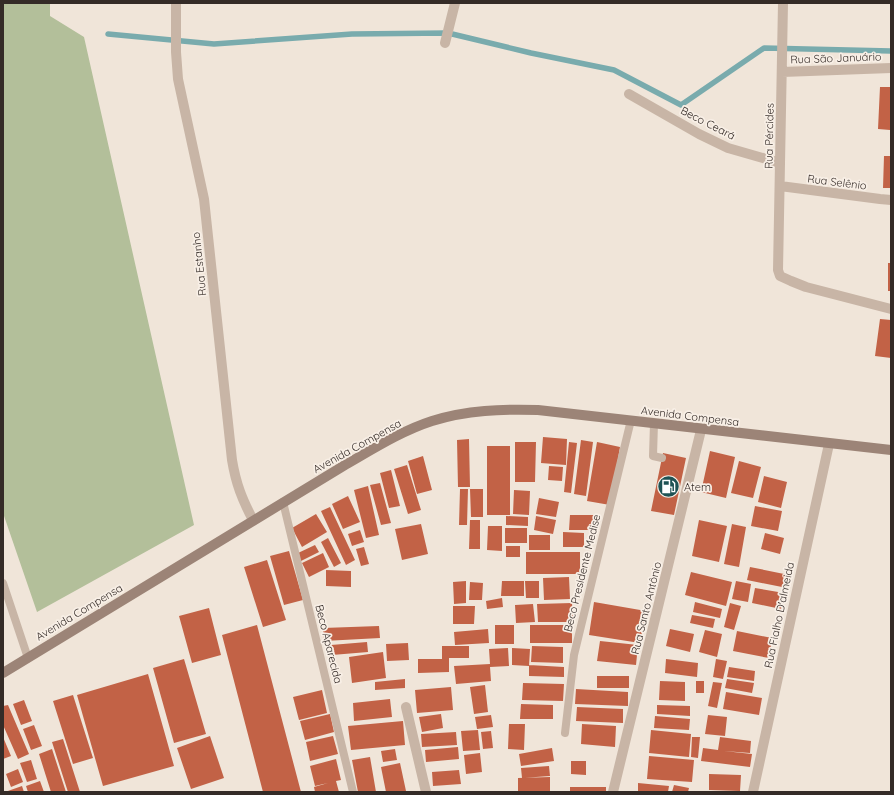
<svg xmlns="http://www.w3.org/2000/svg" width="894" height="795" font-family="Quicksand,sans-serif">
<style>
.green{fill:#b3bf9a}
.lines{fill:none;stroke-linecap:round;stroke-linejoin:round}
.stream{stroke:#79abad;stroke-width:5.5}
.building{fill:#c26246}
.lane{stroke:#c8b5a6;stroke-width:8}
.street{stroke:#c8b5a6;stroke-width:10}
.secondary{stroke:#9c8477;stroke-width:10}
.labels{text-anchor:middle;stroke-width:3.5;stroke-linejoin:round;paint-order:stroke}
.street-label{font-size:11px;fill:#342b27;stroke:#f8efe6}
.poi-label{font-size:11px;fill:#342b27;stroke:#f8efe6;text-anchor:start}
</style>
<rect width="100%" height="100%" fill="#f0e5d9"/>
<!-- green -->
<path class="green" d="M3,3H50V16L84,37L194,525L37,612L3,513Z"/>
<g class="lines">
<!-- stream -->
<path class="stream" d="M108,34L214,44L352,34L448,33L531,53L614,70L681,105L764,48L891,51"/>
</g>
<!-- building -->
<path class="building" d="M880,87H891L890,130L878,129Z
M884,156H891V188H883Z
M888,263H891V291H888Z
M880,319L891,320V358L875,356Z
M543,437L567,439L566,465L541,463Z
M469,439L470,487H458L457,440Z
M581,440L593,442L586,496L574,494Z
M515,442H536L535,482H515Z
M569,442L577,443L571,493L564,492Z
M597,442L620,447L610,505L587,501Z
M487,446H510V515H487Z
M710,451L735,457L726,498L701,492Z
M663,453L686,458L674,515L651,511Z
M423,456L432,490L417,494L408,461Z
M739,461L761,467L753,498L731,493Z
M407,465L421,510L408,514L394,469Z
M549,466L563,467L562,481L548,480Z
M391,470L400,506L389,508L380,473Z
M764,476L787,482L781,508L758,502Z
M380,483L391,523L381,525L370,485Z
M368,486L379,535L366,538L354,490Z
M460,489H468L467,525H459Z
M470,489H483V517H471Z
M514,490L530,491L529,515L513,514Z
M348,496L360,522L343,529L332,504Z
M539,498L559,502L556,517L536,514Z
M755,506L782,511L778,531L751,526Z
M330,507L355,560L346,565L321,511Z
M316,514L327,532L302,547L292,528Z
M570,515H598V530H569Z
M506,516L528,517V526L506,525Z
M536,516L556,520L553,534L534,530Z
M470,520H480V549H469Z
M699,520L727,526L719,562L692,556Z
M421,524L428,554L402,560L395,529Z
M732,524L746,527L739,567L724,564Z
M488,526H502V551L487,550Z
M505,528H527V543H505Z
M360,530L364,542L352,546L348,534Z
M563,532L584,533V547H563Z
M765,533L784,538L780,554L761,549Z
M529,535H550V550H529Z
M328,538L341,563L334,567L321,542Z
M315,545L319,552L301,561L298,553Z
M506,546H520V557H506Z
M364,547L369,564L361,566L356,549Z
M289,551L303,600L284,605L270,556Z
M526,552H580V574H526Z
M323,553L329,567L309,577L302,563Z
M267,560L286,620L263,627L244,567Z
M750,567L789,575L787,588L747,580Z
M326,570L351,571V587L326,586Z
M691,572L732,582L726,606L685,595Z
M569,577L570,599L544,600L543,578Z
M466,581V603L454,604L453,582Z
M502,581H524V596H501Z
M525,581H539V598H526Z
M736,581L751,584L748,602L732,599Z
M470,582L483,583L482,600H469Z
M755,588L784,593L781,609L752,603Z
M502,598L503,607L487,609L486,601Z
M594,602L646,611L640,643L589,635Z
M695,602L722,609L720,618L693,612Z
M572,603L573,622H538L537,604Z
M730,603L741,606L734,630L724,627Z
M533,604L535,622L516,623L515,605Z
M453,606H475L474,624H453Z
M209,608L221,655L192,663L179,616Z
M692,615L715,619L713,628L690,623Z
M257,625L301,792H263L222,635Z
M495,625H514V644H495Z
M530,625H572V643H530Z
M379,626L380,638L324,641L323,628Z
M488,629L489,643L455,645L454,632Z
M670,629L694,634L690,652L666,646Z
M705,630L722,634L717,657L699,652Z
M737,631L772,638L769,658L733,651Z
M600,641L638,645L636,665L597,661Z
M367,642L368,652L332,655L331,645Z
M408,643L409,660L387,661L386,644Z
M442,646H469V658H449V672L418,673V659H442Z
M532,646L563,647V663L531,662Z
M508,648L509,666L490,667L491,681L456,684L454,666L490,664L489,649Z
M512,648L530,649L529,666L512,665Z
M383,652L386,678L352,683L349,657Z
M184,659L206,734L174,743L153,668Z
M666,659L698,663L697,677L665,673Z
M716,659L727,661L723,679L713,677Z
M529,665L564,667V677L529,676Z
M729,667L755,671L754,681L727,677Z
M148,674L174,766L103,786L77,695Z
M597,676H629V688H597Z
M405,679V688L375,690V682Z
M727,679L754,683L752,693L725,688Z
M660,681L685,682V701L659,700Z
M696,681H704V693H696Z
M713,682L722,683L717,708L708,706Z
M523,683L564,684L563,701L522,700Z
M485,685L488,712L474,714L470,687Z
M451,687L453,710L417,713L415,690Z
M576,689L628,692V706L575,704Z
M322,690L327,713L299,720L293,697Z
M726,692L762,698L759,715L723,709Z
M73,695L93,758L73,764L53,701Z
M390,699L392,717L354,721L353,703Z
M24,700L32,721L21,725L13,704Z
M521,704L553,705V719H520Z
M8,705L29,754L18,759L3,725V706Z
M657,705L690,706V716L657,714Z
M577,707L623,709V723L576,721Z
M330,714L334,732L305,740L300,721Z
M441,714L443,728L422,732L419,717Z
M491,715L493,727L477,729L475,717Z
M708,715L727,717L725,736L705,734Z
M655,716L690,719L689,730L654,728Z
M403,721L405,745L351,750L348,726Z
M509,724H525L524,750L508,749Z
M582,724L616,726L615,747L581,744Z
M34,725L42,746L31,750L23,729Z
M478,730L480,750L463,751L461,731Z
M651,730L691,734L689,757L649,753Z
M491,731L493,748L483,749L481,732Z
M456,732L457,745L422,747L421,734Z
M210,736L224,778L191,789L177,748Z
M333,736L338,754L310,761L306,742Z
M3,737L11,756L3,759Z
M692,737H700L698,758L691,757Z
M720,737L751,741L750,753L724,751L752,754L750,767L701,761L703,748L718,750Z
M63,739L80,792H68L52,742Z
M458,747L459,759L426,762L425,750Z
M552,748L554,761L521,766L519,754Z
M52,749L66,792H51L39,754Z
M395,749L397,760L383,762L381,751Z
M480,753L482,772L466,774L464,755Z
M649,756L694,760L692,782L647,779Z
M370,757L376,792H358L352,760Z
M336,759L341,780L336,781L339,792H315L314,787L328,783L315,786L310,766Z
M31,760L37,779L27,782L20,763Z
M571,761H586V775L571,774Z
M400,763L406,791L386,792L381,767Z
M549,766L550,776L522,778L521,768Z
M18,769L23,782L11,787L6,774Z
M459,770L461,784L433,786L432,772Z
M709,774L741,775L740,791L709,790Z
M550,777V792H518V778Z
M40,781L44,792H28L26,786Z
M638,783L669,786L668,792H638Z
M674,785L689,788L688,792H672Z
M22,786L24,792H5Z
M570,787H606V792H570Z"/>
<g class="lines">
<!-- lane -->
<path class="lane" d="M654,423L653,456L662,458
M283,502L353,792
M3,583L28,658
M565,733L574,655L631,420"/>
<!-- street -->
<path class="street" d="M176,3V52L178,79L204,199L232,460C236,484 242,499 253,520
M783,3L778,270L780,276L791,281L806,287L891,309
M445,43L455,3
M782,72L891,68
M629,94L699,134L728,148L780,163
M780,186L880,199L891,200
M406,707L426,792
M613,792L701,430
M753,792L829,444"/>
<!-- secondary -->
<path class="secondary" d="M3,673L345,465C373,449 401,431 432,421C467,410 502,409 538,410L891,450"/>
</g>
<!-- icons -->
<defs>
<symbol id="fuel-disc" viewBox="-11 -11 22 22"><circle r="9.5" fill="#1e5254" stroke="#f8efe6"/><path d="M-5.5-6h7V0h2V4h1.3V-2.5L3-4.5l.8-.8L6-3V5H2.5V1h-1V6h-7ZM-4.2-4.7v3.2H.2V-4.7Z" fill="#fff"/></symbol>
</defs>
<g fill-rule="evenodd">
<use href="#fuel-disc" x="656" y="474" width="25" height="25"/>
</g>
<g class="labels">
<!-- street labels -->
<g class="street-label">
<text transform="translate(836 58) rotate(-2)" y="4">Rua São Januário</text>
<text transform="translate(708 123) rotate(27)" y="4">Beco Ceará</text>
<text transform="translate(769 136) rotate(-89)" y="4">Rua Pércides</text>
<text transform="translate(837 182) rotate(7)" y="4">Rua Selênio</text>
<text transform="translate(199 264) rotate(-96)" y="4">Rua Estanho</text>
<text transform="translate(690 416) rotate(7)" y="4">Avenida Compensa</text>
<text transform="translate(357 446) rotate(-29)" y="4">Avenida Compensa</text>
<text transform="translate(582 573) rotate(-76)" y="4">Beco Presidente Medise</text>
<text transform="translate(646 608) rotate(-76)" y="4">Rua Santo Antônio</text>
<text transform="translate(79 612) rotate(-31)" y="4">Avenida Compensa</text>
<text transform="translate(779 615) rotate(-78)" y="4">Rua Fialho D'almeida</text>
<text transform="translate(329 644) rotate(76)" y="4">Beco Aparecida</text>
</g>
<!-- poi labels -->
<g class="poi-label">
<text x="684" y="491">Atem</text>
</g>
</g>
<!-- border -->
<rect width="894" height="795" fill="none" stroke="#342b27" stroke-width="8"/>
</svg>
